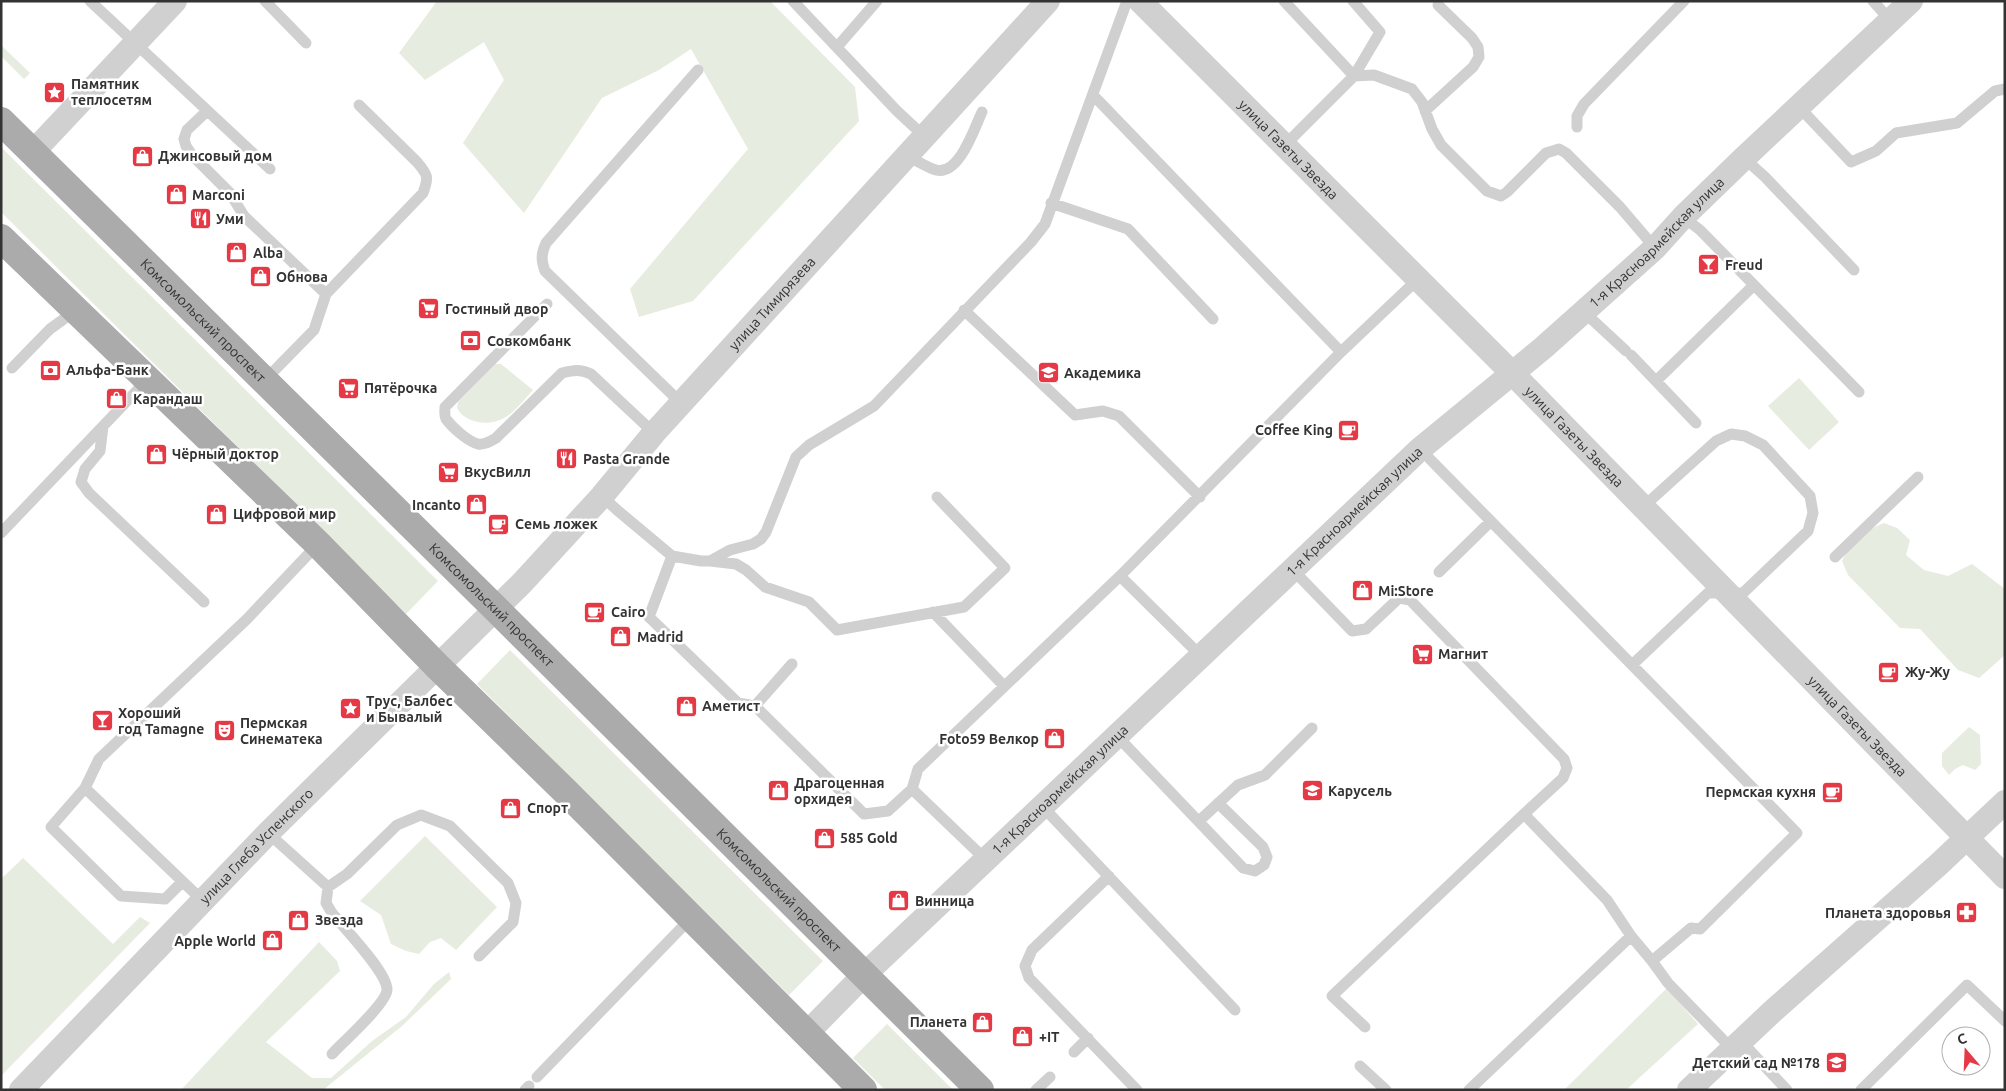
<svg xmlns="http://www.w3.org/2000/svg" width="2006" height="1091" font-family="Ubuntu,sans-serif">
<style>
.green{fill:#e6ecdf}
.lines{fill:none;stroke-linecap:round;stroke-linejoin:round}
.service{stroke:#d0d0d0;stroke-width:11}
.minor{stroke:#d0d0d0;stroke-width:24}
.primary{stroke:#ababab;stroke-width:28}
.labels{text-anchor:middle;stroke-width:5;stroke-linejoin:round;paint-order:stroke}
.poi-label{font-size:14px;font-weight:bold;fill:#333;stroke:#fff;text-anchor:start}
.street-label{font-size:14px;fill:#333;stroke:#fff}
</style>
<rect width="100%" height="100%" fill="#fff"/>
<!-- green -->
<path class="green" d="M437,1H770L855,87L859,121L693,301L639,317L630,289L748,149L691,49L659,70L602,98L524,213L463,143L504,80L484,42L425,80L399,53Z
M1,45L30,73L24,79L1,56Z
M1,147L438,581L406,614L1,212Z
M495,364H501L533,390C524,400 515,412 504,418C489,427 465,423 457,408L458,402Z
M1799,378L1839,422L1809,450L1768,406Z
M1884,523L1897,528L1910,540L1906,555L1924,570L1948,576L1972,564L2005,589V655L1979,678L1958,670L1920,629L1900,628L1848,575L1842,561C1853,539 1861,533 1884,523Z
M510,650L823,961L789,995L477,684Z
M1969,727L1980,735L1981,764L1975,770L1963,765L1955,769L1949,775L1942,766V753Z
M425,836L497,907L456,950L441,938L430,942L419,954L406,951L391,944L381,915L360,901Z
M23,858L113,944L140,917L150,923L1,1076V879Z
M319,942L337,961L340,971L266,1042L312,1078H331L372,1041L406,1017L434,984L449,972L451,979L402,1026L323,1090H181Z
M1667,988L1698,1024L1626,1090H1564Z
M887,1024L953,1090H885L853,1058Z"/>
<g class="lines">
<!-- service -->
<path class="service" d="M90,1L270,169
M265,1L306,43
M793,1L897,111L925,137
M1284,1L1354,76L1380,32L1353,1
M1873,1L1890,20
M837,47L877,1
M1093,95L1341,352
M1799,107L1851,162L1876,151L1896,133L1957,123L1995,91L2005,89
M207,111L187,130L184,139L186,146L192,155L230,193L244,216L326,294
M1425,111L1473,67L1479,57L1478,47L1472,38L1438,5
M1577,127V116L1584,104L1684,1
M1284,146L1354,76L1374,75L1412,89L1422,102L1432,129L1441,145L1487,191L1501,196L1507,192L1546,153L1559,149L1566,153L1620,207L1655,248
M907,156C916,160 926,167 936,170C959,176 974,129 982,112
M1744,158L1765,177L1854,270
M1051,203L1128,229L1213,319
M1683,217L1700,230L1859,392
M547,304L445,407C445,412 444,415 446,419C452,427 467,441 478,444C485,445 491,441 496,438L562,373C574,370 580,369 591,374L654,433
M964,310L1075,415L1103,411L1119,416L1200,497
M1584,312L1626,351
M1631,355L1696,423
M12,368L50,329L75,311
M264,381L314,330L326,294L423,193C429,177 428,175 417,162L359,105
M1656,381L1754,285
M682,404L545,271C541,260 541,254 546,243L698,70
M103,426L100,451L85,469L81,482L89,493L204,602
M1420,449L1797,833L1700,929L1691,928L1652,961
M602,496L617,510L672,556L701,561H710L730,550L753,544L761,539L766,532L796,457L809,445L874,406L1031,242L1045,224L1127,1
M1,533L147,380
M672,556L649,617L738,703L755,706L864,814L888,811L912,789L918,769L1120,576L1341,352L1417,280
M1835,557L1918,477
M710,561L736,564L746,570L765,587L809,602L837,630L964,607L1005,568L937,497
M1293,570L1352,631L1366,629L1399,598L1410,600L1564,759L1567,768L1563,778L1524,814L1607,900L1631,936L1652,961L1668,983L1732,1049
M1439,572L1491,521
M1120,576L1201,656
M933,612L1004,686
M1632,665L1708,593H1743L1808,531L1813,513L1810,496L1763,445L1745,436L1731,434L1716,441L1643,507
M755,706L792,664
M1117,736L1243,868L1255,871L1264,865L1267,857L1263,847L1218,803
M85,788L99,759L247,619L318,544
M912,789L986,860
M1043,807L1235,1010
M1199,821L1238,785L1265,775L1312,728
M268,833L328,887L347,874L397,825L421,815L450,826L508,883L516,903L513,922L479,956
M1109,876L1032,950L1025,966L1029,978L1137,1090
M182,882L165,899L121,896L51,827L85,788L203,901
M328,887L326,903L332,913C344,928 388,973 387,990C386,1004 343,1042 332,1054
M1365,1027L1332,996L1524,814
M1741,1041L1787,1090
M1074,1052L1088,1038
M1360,1066L1386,1090
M537,1077L691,918
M525,1090L529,1086
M1036,1090L1050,1077
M1469,1090L1631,936
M1861,1090L1967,985L2005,1021"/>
<!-- minor -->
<g class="minor">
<path id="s1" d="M1140,1L1512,373L2005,877"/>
<path d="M33,152L175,1"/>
<path id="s2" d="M807,1033L864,975L1420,449L1543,348L1655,248L1683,217L1744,158L1911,1"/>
<path id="s3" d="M21,1090L268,833L522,583L602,496L654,433L1048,1"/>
<path d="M1689,1090L1774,1010L1938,865L2005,802"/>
</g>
<!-- primary -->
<g class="primary">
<path id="s4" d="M1,121L495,608L980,1090"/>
<path d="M1,238L318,544L437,666L565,791L863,1090"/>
</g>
</g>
<!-- icons -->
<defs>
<symbol id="sight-square" viewBox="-11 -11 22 22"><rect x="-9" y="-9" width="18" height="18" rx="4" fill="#e63946" stroke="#fff"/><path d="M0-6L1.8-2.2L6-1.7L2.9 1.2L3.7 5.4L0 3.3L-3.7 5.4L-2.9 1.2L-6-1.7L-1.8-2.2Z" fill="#fff"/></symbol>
<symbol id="shop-square" viewBox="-11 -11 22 22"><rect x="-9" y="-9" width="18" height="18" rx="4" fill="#e63946" stroke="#fff"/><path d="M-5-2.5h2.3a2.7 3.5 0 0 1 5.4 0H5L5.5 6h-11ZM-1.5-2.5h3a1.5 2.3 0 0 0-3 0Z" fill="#fff"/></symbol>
<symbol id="restaurant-square" viewBox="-11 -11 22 22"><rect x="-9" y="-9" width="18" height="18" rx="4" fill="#e63946" stroke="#fff"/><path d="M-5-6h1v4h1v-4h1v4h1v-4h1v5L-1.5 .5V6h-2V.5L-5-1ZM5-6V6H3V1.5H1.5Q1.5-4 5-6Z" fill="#fff"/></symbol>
<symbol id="bar-square" viewBox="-11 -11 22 22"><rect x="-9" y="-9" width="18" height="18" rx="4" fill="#e63946" stroke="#fff"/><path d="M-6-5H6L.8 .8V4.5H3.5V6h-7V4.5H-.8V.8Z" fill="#fff"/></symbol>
<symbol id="supermarket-square" viewBox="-11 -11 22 22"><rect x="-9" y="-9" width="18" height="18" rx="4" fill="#e63946" stroke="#fff"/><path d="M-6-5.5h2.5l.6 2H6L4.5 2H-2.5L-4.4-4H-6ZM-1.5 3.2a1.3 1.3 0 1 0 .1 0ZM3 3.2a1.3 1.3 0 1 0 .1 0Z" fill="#fff"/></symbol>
<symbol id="bank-square" viewBox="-11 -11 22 22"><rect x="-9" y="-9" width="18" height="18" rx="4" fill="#e63946" stroke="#fff"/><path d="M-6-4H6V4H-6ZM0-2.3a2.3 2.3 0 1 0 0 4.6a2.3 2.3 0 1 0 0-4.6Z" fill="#fff"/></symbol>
<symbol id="school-square" viewBox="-11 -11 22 22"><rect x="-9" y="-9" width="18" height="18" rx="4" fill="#e63946" stroke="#fff"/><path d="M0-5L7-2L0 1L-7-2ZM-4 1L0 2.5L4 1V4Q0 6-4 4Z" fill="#fff"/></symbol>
<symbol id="cafe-square" viewBox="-11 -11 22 22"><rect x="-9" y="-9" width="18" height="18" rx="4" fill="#e63946" stroke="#fff"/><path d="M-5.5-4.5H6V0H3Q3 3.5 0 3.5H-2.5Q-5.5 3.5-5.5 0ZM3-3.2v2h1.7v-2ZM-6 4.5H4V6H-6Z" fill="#fff"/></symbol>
<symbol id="theatre-square" viewBox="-11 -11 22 22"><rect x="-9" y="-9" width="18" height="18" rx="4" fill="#e63946" stroke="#fff"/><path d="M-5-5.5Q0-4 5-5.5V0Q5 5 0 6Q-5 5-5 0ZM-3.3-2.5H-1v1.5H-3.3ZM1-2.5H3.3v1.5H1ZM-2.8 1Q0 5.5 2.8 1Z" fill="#fff"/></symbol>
<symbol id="pharmacy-square" viewBox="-11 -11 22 22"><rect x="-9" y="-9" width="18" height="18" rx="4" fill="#e63946" stroke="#fff"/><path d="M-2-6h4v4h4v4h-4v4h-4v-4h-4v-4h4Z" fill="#fff"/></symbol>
</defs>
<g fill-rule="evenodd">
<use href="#sight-square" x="42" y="80" width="25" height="25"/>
<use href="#shop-square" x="130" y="144" width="25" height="25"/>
<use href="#shop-square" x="164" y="182" width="25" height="25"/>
<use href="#restaurant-square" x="188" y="206" width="25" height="25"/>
<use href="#shop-square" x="224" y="240" width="25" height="25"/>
<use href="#bar-square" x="1696" y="252" width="25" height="25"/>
<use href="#shop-square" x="248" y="264" width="25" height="25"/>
<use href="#supermarket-square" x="416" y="296" width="25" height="25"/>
<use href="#bank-square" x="458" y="328" width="25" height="25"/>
<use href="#bank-square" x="38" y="358" width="25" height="25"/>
<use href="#school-square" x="1036" y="360" width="25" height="25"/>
<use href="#supermarket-square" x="336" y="376" width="25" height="25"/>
<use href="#shop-square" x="104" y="386" width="25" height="25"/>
<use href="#cafe-square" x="1336" y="418" width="25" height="25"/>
<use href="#shop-square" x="144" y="442" width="25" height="25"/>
<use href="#restaurant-square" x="554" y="446" width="25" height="25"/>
<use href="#supermarket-square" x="436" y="460" width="25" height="25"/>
<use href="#shop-square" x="464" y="492" width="25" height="25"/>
<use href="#shop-square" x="204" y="502" width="25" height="25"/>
<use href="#cafe-square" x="486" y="512" width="25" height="25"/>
<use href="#shop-square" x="1350" y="578" width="25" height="25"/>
<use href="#cafe-square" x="582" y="600" width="25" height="25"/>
<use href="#shop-square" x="608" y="624" width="25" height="25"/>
<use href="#supermarket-square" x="1410" y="642" width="25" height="25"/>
<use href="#cafe-square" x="1876" y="660" width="25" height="25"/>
<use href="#shop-square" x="674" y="694" width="25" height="25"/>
<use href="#sight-square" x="338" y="696" width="25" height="25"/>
<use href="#bar-square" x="90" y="708" width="25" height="25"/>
<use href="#theatre-square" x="212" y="718" width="25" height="25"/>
<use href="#shop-square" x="1042" y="726" width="25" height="25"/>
<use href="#shop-square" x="766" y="778" width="25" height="25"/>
<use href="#school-square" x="1300" y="778" width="25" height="25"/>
<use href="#cafe-square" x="1820" y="780" width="25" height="25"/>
<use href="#shop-square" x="498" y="796" width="25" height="25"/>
<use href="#shop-square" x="812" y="826" width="25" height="25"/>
<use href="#shop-square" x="886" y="888" width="25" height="25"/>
<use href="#pharmacy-square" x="1954" y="900" width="25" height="25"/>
<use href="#shop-square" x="286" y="908" width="25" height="25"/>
<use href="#shop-square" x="260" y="928" width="25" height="25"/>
<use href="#shop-square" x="970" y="1010" width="25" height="25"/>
<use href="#shop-square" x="1010" y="1024" width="25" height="25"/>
<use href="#school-square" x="1824" y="1050" width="25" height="25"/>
</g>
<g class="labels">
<!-- poi labels -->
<g class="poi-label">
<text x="71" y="89">Памятник<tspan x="71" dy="16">теплосетям</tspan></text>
<text x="158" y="161">Джинсовый дом</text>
<text x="192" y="200">Marconi</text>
<text x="216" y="224">Уми</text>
<text x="253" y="258">Alba</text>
<text x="1725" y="270">Freud</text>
<text x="276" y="282">Обнова</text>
<text x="445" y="314">Гостиный двор</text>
<text x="487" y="346">Совкомбанк</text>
<text x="66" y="375">Альфа-Банк</text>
<text x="1064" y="378">Академика</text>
<text x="364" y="393">Пятёрочка</text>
<text x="133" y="404">Карандаш</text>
<text x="1333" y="435" text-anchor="end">Coffee King</text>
<text x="172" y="459">Чёрный доктор</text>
<text x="583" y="464">Pasta Grande</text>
<text x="464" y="477">ВкусВилл</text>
<text x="461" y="510" text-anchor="end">Incanto</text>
<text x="233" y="519">Цифровой мир</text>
<text x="515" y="529">Семь ложек</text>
<text x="1378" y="596">Mi:Store</text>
<text x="611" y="617">Cairo</text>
<text x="637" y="642">Madrid</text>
<text x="1438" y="659">Магнит</text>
<text x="1905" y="677">Жу-Жу</text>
<text x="366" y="706">Трус, Балбес<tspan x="366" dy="16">и Бывалый</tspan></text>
<text x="702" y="711">Аметист</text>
<text x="118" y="718">Хороший<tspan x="118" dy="16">год Tamagne</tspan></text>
<text x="240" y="728">Пермская<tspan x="240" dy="16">Синематека</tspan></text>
<text x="1039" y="744" text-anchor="end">Foto59 Велкор</text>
<text x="794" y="788">Драгоценная<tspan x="794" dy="16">орхидея</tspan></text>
<text x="1328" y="796">Карусель</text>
<text x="1816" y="797" text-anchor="end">Пермская кухня</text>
<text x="527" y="813">Спорт</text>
<text x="840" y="843">585 Gold</text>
<text x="915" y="906">Винница</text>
<text x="1951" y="918" text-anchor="end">Планета здоровья</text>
<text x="315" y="925">Звезда</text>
<text x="256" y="946" text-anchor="end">Apple World</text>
<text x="967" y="1027" text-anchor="end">Планета</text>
<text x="1039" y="1042">+IT</text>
<text x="1820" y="1068" text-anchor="end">Детский сад №178</text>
</g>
<!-- street labels -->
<g class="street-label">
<text dy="5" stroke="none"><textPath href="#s1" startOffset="210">улица Газеты Звезда</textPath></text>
<text dy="5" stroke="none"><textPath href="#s2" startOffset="1161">1-я Красноармейская улица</textPath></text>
<text dy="5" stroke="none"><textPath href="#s3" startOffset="1088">улица Тимирязева</textPath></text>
<text dy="5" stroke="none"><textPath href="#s4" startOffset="284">Комсомольский проспект</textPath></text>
<text dy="5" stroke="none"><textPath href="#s1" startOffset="615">улица Газеты Звезда</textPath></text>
<text dy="5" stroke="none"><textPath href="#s2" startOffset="756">1-я Красноармейская улица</textPath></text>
<text dy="5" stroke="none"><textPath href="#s4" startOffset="689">Комсомольский проспект</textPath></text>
<text dy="5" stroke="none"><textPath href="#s1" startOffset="1020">улица Газеты Звезда</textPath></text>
<text dy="5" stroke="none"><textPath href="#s2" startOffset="351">1-я Красноармейская улица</textPath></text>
<text dy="5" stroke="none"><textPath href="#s3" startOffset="339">улица Глеба Успенского</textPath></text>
<text dy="5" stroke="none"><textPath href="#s4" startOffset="1094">Комсомольский проспект</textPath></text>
</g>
</g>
<!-- border -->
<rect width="2006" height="1091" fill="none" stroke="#333333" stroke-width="5"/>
<!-- north arrow -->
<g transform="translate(1966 1051) rotate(341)"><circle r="24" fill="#ffffff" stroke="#adadad"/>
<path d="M0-4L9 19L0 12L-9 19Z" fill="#e63946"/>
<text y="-8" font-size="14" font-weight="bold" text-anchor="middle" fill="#333333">С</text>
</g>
</svg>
